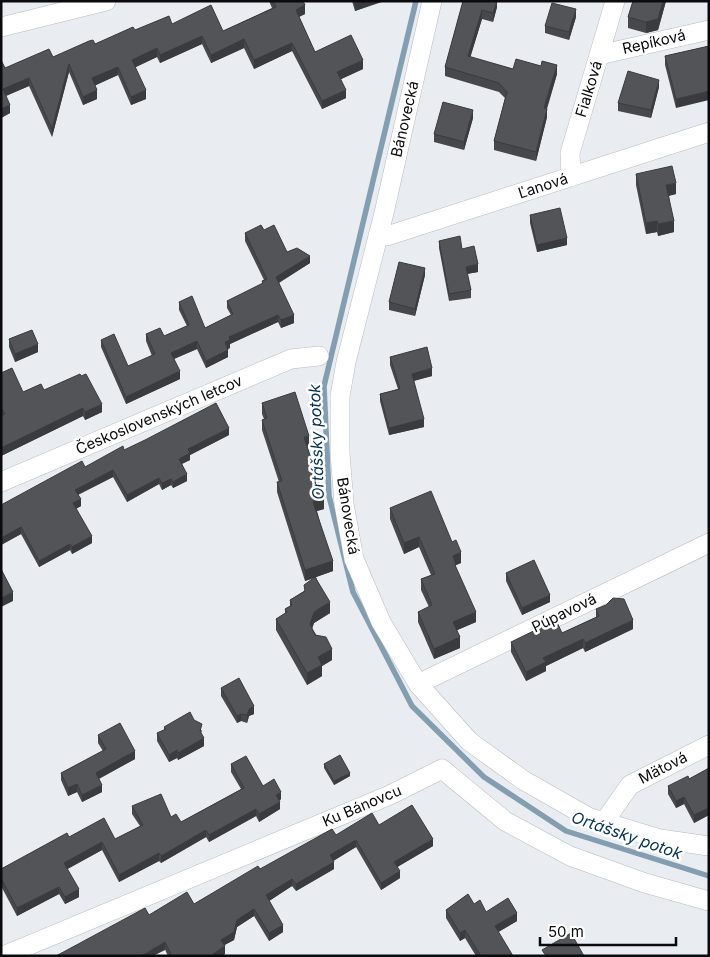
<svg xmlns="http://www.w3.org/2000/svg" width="710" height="957" font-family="Inter,sans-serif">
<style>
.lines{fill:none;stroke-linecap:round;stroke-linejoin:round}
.stream{stroke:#839db1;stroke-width:5.5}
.minor-casing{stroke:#b8bbc0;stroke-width:20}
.minor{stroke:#fff;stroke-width:19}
.wall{fill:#47484c}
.shaded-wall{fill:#393b3e}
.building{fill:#525458;stroke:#393b3e}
.labels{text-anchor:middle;stroke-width:5;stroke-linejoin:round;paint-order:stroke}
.street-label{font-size:15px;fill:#0b0b0d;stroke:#fff}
.water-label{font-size:16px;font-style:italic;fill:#043451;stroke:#fff}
</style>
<rect width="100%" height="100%" fill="#e9ecf1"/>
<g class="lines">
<!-- stream -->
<path class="stream" d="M416,1L324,386L329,496L353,592L412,706L484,777L566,831L709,876"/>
<defs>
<path id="minor" d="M432,1L384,213L346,362L340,396V453L344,504L354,559L381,622L418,684L469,741L523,780L588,817L660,839L709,846
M1,27L106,1
M599,55L709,30
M571,177L570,153L615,1
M378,235L387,236L709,132
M1,482L291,359L319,356
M418,684L709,543
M604,822L630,785L709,745
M3,956L390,795L442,769L505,821L570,856L645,883L709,901"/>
</defs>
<!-- minor casing -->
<use href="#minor" class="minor-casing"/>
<!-- minor -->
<use href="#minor" class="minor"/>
</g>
<!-- wall -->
<path class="wall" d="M269,1H303L305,14L299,17L315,52L363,69L341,79L346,98L322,109L292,51L254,69L244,48L211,63L202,44L160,63L157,57L135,67L146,99L131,105L118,75L95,85L97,99L83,105L69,72L52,137L29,86L6,96L10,113L1,118V60L5,68L53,57L95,44L135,30L172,24L223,31L272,8Z
M352,1H382V2L355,11Z
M463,1H497V7L493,22L482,19L470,57L513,69L557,74L547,109V117L536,161L494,150V141L505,98L499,92L445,76V67Z
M633,1H666L658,30L646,33L628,28V17Z
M576,17L569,40L545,33V26Z
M709,46L676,108L665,65V56Z
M659,87L651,118L618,111V103Z
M473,118L464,150L434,142V134Z
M636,174L676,194L669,196L674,232L658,236L657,232L646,234L636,185Z
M530,215L567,245L537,252L530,223Z
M264,230L287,252L310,263L279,283L294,323L281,328L278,322L230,344V348L228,349V357L206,368L197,349L174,359L180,379L126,404L101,347V340L128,366L152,356L146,341V334L164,336L187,326L179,310V302L205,328L231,315L227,308V301L262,284V281L264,280L245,241V233Z
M439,241L462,249L478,272L467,274L471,290V298L449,301L439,248Z
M425,275L415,316L389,310V302Z
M9,339L38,352L15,362L9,347Z
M390,357L432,376L414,381L424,427L389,435L380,401V394L398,389L390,365Z
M1,373L23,392L44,390L102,412L85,420L83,416L1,456Z
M262,403L309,446H307L324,509L317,511L333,571L316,577L330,613L314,623L312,628L332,660L322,666V676L307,685L276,630V619L285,614V609L290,607V600L304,591L314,578L305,581L277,492V482H279L262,430V420L264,419L262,414Z
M229,435L190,455V460L182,464L187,481L173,488L171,485L162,490L159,484L127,502L113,477L78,495L81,506L76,509L92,543L72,554L70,550L39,567L21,534L1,545V505L124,450Z
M390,508L452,542L461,563L456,565V569L476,622L457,630L460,648L434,659L418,622V612L429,607L421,590V579L431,575L419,547L404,554L390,519Z
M506,573L550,602L522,615L506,581Z
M596,609L633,629L585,652L583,648L546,666V671L526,681L511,652V642L562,633L596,617Z
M221,688L254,714L249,716L247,723L241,721L237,723L221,696Z
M194,720L202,731L201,733L204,746L178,760L177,758L169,762L157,741V733L164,730V727Z
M98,735L135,759L99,779L102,792L82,802L77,792L68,796L61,780V773L103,751L98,743Z
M231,764L281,799L279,801L280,809L259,822L256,816L209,842L206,837L161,863L159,861L119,882L102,850L67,869L79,897L65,904L59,894L17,916L1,886V869L69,837L115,839L140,826L132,814V806L171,817L181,822L241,789L231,772Z
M324,764L350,776L334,785L324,768Z
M709,768V815L694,823L684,804L676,808L668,794V786L689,779Z
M379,825L433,846L397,867L400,878L381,890L356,847L333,861L334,869L296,891L292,886L269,901L283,932L269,941L254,916L237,927L234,940L224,945L225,954L221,956H168L149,915L194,904L260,869L336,835Z
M474,904L486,912L517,921L498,932L513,956H476L465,938L460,941L446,918V910Z"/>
<!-- shaded-wall -->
<path class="shaded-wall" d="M361,1H382L355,11V3Z
M497,1V7L493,22V13Z
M663,1H666L658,30L646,33V22Z
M305,5V14L296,18V10Z
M576,9V17L569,40V32Z
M482,10V19L468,65V56Z
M202,36V44L160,63V55Z
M244,39V48L211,63V55Z
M292,43V51L254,69V60Z
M157,48V57L132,69V60Z
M363,60V69L337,81V72Z
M69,64V72L52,137V129Z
M557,65V74L544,117V108Z
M118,67V75L92,87V78Z
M29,78V86L3,97V89Z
M659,80V87L651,118V110Z
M97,90V99L83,105V97Z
M146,90V99L131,105V97Z
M346,90V98L322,109V101Z
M709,91V100L676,108V99Z
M10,105V113L1,118V109Z
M547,109V117L536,161V152Z
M473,110V118L464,150V142Z
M676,183V194L666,196V185Z
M657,221V232L646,234V223Z
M674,221V232L658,236V224Z
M567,238V245L537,252V245Z
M310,256V263L276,284V277Z
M478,264V272L466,274V267Z
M425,268V275L415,316V309Z
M278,315V322L230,344V348L225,350V342L229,337Z
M294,315V323L281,328V320Z
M197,341V349L171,360V353Z
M38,344V352L15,362V354Z
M228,350V357L206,368V361Z
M432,368V376L412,381V374Z
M180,371V379L126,404V397Z
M102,404V412L85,420V412Z
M83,408V416L1,456V448Z
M424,419V427L389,435V428Z
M229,428V435L190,455V460L179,465V459L188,449Z
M309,436V446L304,447V437Z
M113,470V477L75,496V490Z
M187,474V481L173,488V482Z
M159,478V484L127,502V495Z
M171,479V485L162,490V483Z
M324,498V509L313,512V502Z
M81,499V506L73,510V503Z
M21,527V534L1,545V538Z
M92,536V543L72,554V547Z
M419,537V547L404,554V543Z
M70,544V550L39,567V561Z
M461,552V563L456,565V575L453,556Z
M333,561V571L305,581V570Z
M13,592V601L1,607V598Z
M550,595V602L522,615V608Z
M330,602V613L314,623L310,635V624L314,612Z
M476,612V622L453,632V622Z
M633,620V629L585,652V643Z
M460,637V648L434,659V649Z
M583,639V648L546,666V671L526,681V672L543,658Z
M332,649V660L322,666V676L307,685V673L318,657Z
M254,706V714L249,716L247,723V715L249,709Z
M241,714V721L237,723V716Z
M204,738V746L178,760V753Z
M177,750V758L169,762V755Z
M135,751V759L96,780V773Z
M350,773V776L334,785V781Z
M77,784V792L68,796V788Z
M102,785V792L82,802V795Z
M281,792V799L276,803V795Z
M684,797V804L676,808V801Z
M280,802V809L259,822V814Z
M709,803V815L694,823V815Z
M256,809V816L209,842V835Z
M206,830V837L161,863V856Z
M433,839V846L394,869V862Z
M356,840V847L330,863V855Z
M102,842V850L64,871V863Z
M159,853V861L119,882V875Z
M334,862V869L296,891V884Z
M400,871V878L381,890V883Z
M292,879V886L266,903V895Z
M59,887V894L17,916V908Z
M79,889V897L65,904V897Z
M254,909V916L237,927L234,940L221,947V940L237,920Z
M517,913V921L495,934V926Z
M283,925V932L269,941V933Z
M465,930V938L460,941V933Z
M165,942V950L153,956H141Z
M225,946V954L221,956H213V954Z"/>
<!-- building -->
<path class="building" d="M273,1H303L305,5L296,10L315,52L351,35L363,60L337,72L346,90L322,101L292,43L254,60L244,39L211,55L202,36L160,55L157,48L132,60L146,90L131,97L118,67L92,78L97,90L83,97L69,64L52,129L29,78L3,89L10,105L1,109V60L5,68L49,49L53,57L89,41L93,40L95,44L133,27L135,30L169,16L172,24L211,5L223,31L276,7Z
M463,1H497L493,13L482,10L468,56L513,69L516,59L541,66L542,61L557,65L544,108L547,109L536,152L494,141L507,92L499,83L445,67Z
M633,1H663L658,19L646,22L628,17Z
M552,3L576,9L569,32L545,26Z
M709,46V91L676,99L665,56Z
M628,71L659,80L651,110L618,103Z
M443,102L473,110L464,142L434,134Z
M672,166L676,183L666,185L674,221L658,224L657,221L646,223L636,174Z
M560,208L567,238L537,245L530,215Z
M261,225L264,230L274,225L287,252L297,248L310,256L276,277L294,315L281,320L278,315L229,337L230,340L225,342L228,350L206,361L197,341L171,353L180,371L126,397L101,340L114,334L128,366L155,354L146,334L160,328L164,336L189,325L179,302L192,296L205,328L233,314L227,301L263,283L262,281L267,279L245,233Z
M460,236L462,249L474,246L478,264L466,267L471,290L449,294L439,241Z
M399,262L425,268L415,309L389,302Z
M32,330L38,344L15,354L9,339Z
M427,347L432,368L412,374L424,419L389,428L380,394L400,389L390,357Z
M12,368L23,392L41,384L44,390L80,374L81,376L86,374L102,404L85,412L83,408L1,448V416L5,414L1,408V373Z
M295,392L309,436L304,437L324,498L313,502L333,561L305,570L277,482L282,481L262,420L267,418L262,403Z
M216,403L229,428L188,449L190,453L179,459L187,474L173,482L171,479L162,483L159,478L127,495L113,470L75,490L81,499L73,503L92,536L72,547L70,544L39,561L21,527L1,538V505L82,461L85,467L123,446L124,450L145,440Z
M431,491L452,542L456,540L461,552L453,556L456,565H455L476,612L453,622L460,637L434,649L418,612L432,605L421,579L435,574L419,537L404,543L390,508Z
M534,560L550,595L522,608L506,573Z
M1,569L13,592L1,598Z
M315,577L330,602L314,612L310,624L315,635L326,637L332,649L318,657L322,665L307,673L276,619L287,612L285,609L292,605L290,600L305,591L304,585Z
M613,598L624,599L633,620L585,643L583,639L543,658L546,662L526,672L511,642L556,620L562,633L599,616L596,609L606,605Z
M239,678L254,706L249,709L247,715L241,714L237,716L221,688Z
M190,712L194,720L202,724L200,731L204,738L178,753L177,750L169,755L157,733L166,729L164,727Z
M120,723L135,751L96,773L102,785L82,795L77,784L68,788L61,773L106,749L98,735Z
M340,755L350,773L334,781L324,764Z
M246,756L263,786L274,779L281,792L276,795L280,802L259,814L256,809L209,835L206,830L161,856L159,853L119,875L102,842L64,863L79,889L65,897L59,887L17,908L1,878V869L67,833L69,837L104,818L115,839L143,825L132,806L161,794L171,817L176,814L181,822L244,788L231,764Z
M709,768V808L694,815L684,797L676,801L668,786L688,776L689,779Z
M412,805L433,839L394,862L400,871L381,883L356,840L330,855L334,862L296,884L292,879L266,895L283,925L269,933L254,909L237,920L234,932L221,940L225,946L213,954L214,956H172L165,942L141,956H56L145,908L149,915L187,892L194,904L258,866L260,869L332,829L336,835L372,813L379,825Z
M468,894L474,904L480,900L486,912L508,898L517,913L495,926L513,956H481L465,930L460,933L446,910Z
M571,933L584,956H546L542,950Z"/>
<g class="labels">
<!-- street labels -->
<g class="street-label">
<text transform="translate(654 42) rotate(-13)" y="5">Repíková</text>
<text transform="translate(589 89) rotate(-73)" y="5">Fialková</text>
<text transform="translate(405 119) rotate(-77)" y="5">Bánovecká</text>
<text transform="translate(543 186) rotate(-18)" y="5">Ľanová</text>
<text transform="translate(159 415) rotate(-23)" y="5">Československých letcov</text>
<text transform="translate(348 516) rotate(81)" y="5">Bánovecká</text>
<text transform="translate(564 613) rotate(-26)" y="5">Púpavová</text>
<text transform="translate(663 768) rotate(-27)" y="5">Mätová</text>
<text transform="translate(362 806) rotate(-23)" y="5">Ku Bánovcu</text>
</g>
<!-- water labels -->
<g class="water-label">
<text transform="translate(316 442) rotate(-92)" y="6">Ortášsky potok</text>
<text transform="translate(627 835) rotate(19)" y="6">Ortášsky potok</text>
</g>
</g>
<!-- border -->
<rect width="710" height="957" fill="none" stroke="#0b0b0d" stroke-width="5"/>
<!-- scale -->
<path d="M540 937v8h136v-8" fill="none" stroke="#0b0b0d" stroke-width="2.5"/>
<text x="548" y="937" font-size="15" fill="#0b0b0d" stroke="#ffffff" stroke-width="4" paint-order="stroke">50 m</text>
</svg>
